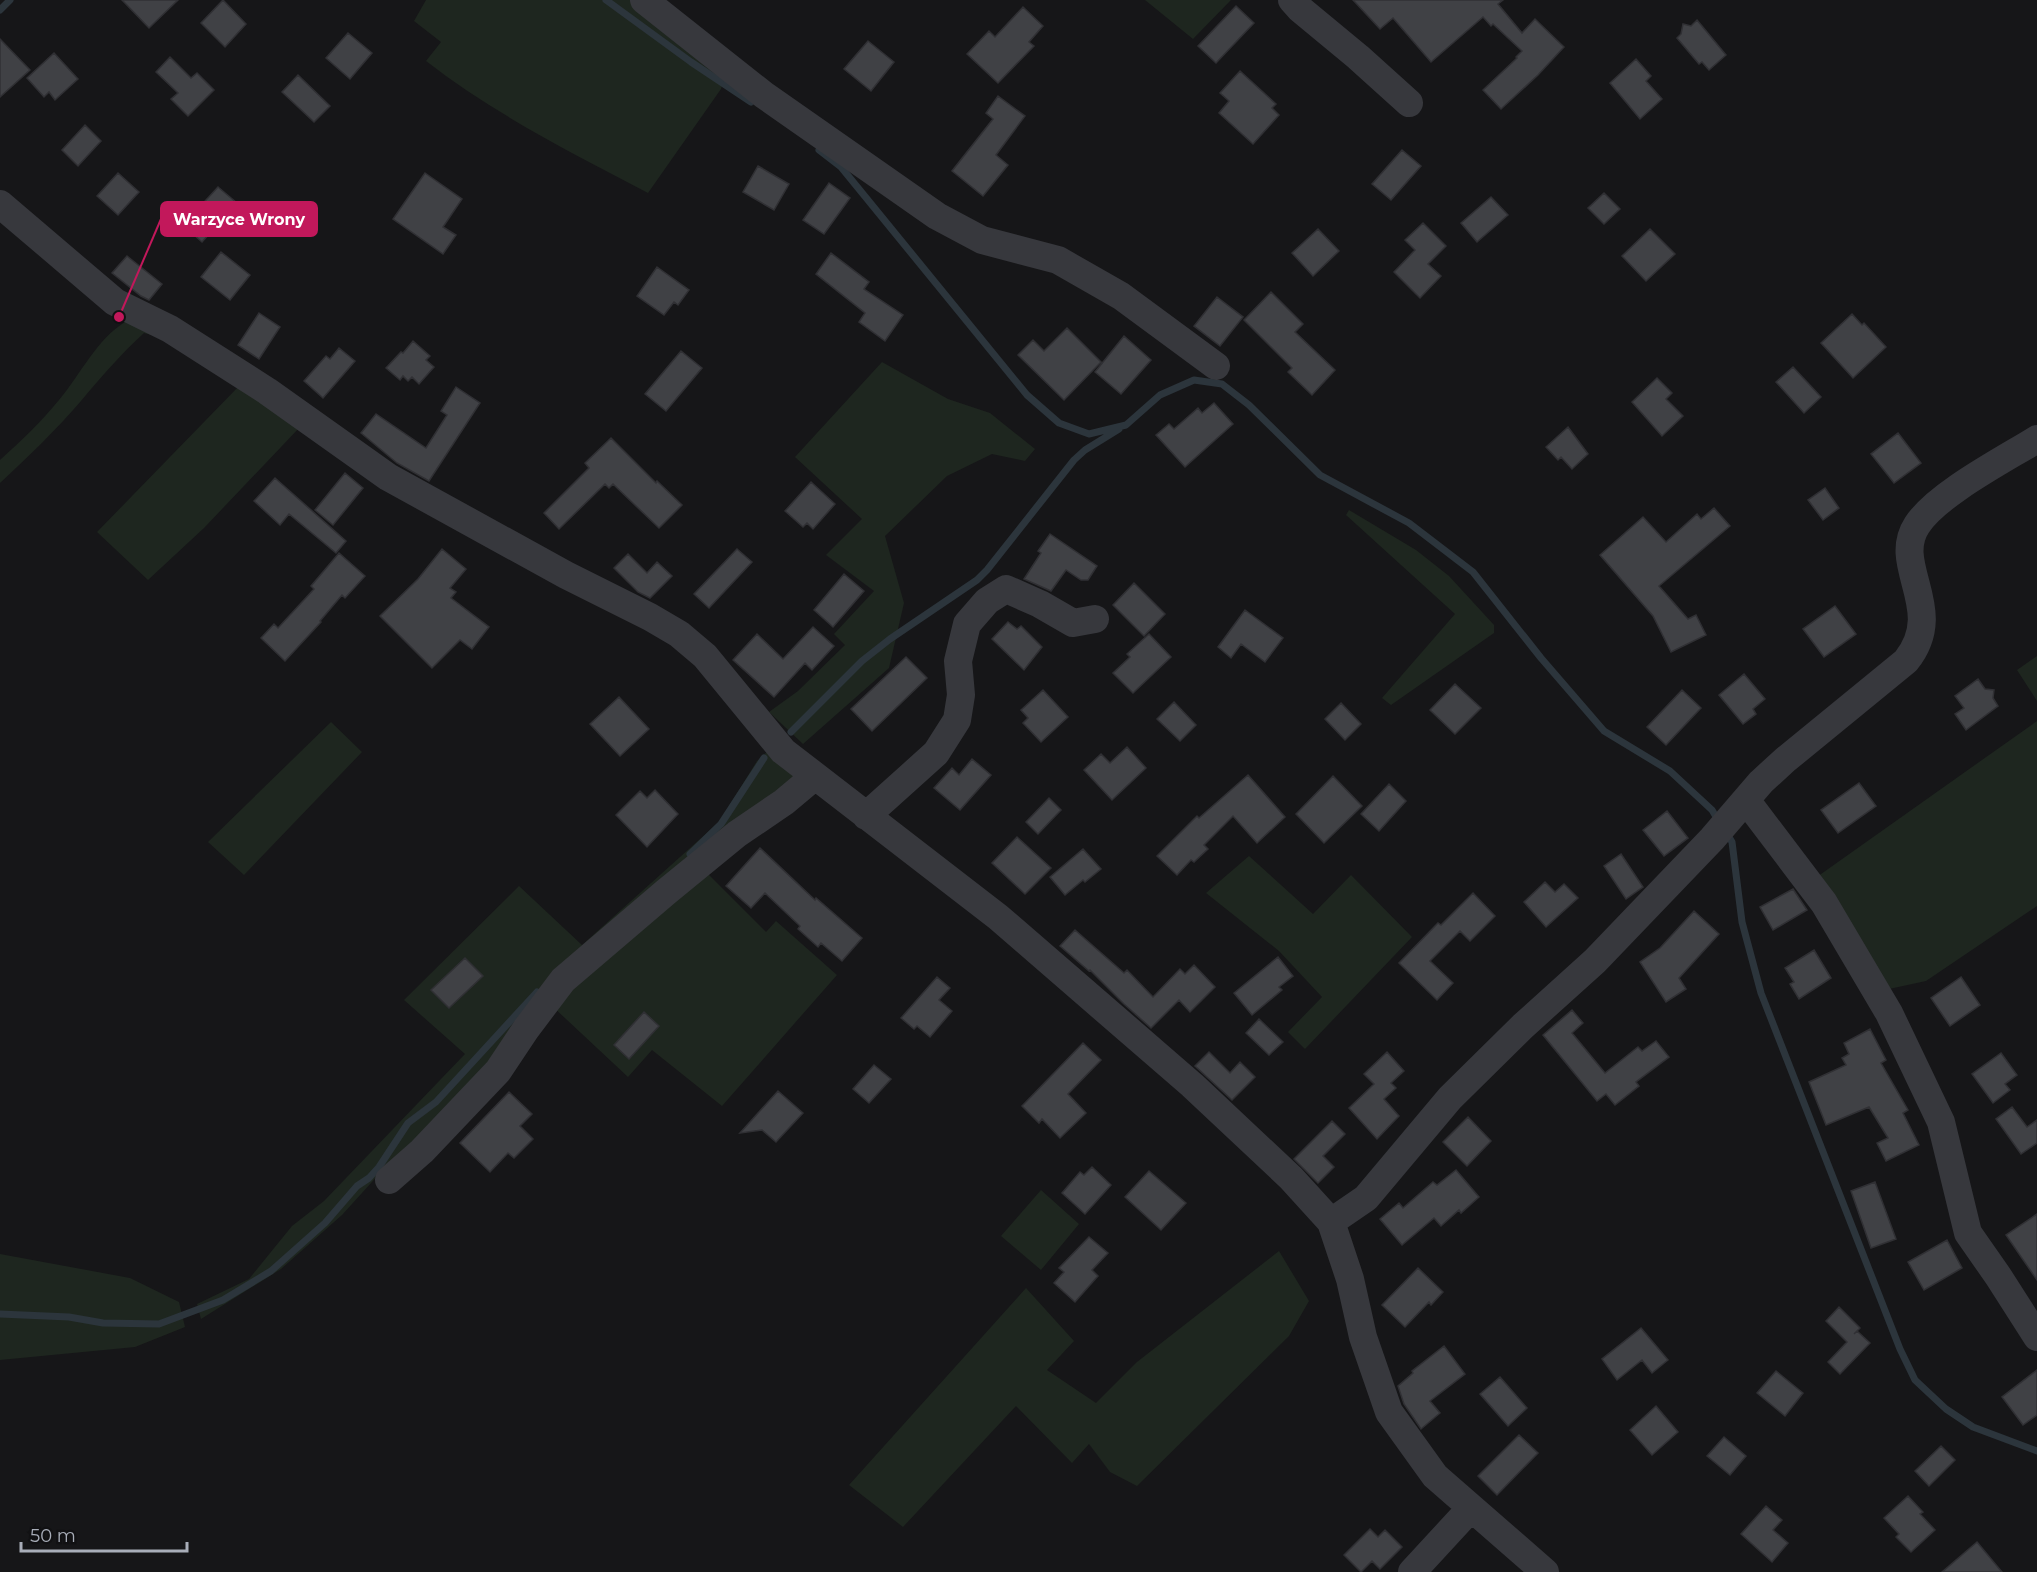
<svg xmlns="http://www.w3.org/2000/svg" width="2037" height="1572" font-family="Montserrat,sans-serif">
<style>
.green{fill:#1e261f}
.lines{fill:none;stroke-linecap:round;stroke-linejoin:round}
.stream{stroke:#2c353c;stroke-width:7}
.building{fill:#404145;stroke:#303034;stroke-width:1.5}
.minor{stroke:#37383d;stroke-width:28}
.leader{fill:none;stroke:#c2185b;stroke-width:2}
.callout-dot{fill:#c2185b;stroke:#111113;stroke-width:2}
.callout{fill:#c2185b;stroke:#c2185b;stroke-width:2}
.callout-label{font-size:16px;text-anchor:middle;font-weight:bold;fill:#fff}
</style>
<rect width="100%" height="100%" fill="#161618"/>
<!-- green -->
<path class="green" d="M426,0H632L725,75L721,89L648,193C572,153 494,114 426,61L441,42L414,21Z
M1145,0H1231L1193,39Z
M125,322L163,338L144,333C121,354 101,377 81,401C56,430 28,457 0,483V460C21,441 41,422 59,400C80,375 97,339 125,322Z
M882,362L948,399L990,413L1035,449L1025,461L992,454L947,476L885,536L904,603L889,668L803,744L769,712L798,691L845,645L834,634L874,591L826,555L862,519L795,457Z
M240,385L300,427L204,528L148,580L97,532Z
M1349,510L1416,550L1449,576L1494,625V633L1391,705L1382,698L1455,614L1346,515Z
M2037,656V701L2017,670Z
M2037,721V906L1926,981L1889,989L1814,879Z
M331,722L362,752L244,875L208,842Z
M769,750L794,774V785L736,824L499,1063L381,1172L342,1215L281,1269L201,1319L197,1304L249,1279L292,1226L324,1201L465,1054L404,1000L519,886L582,945L719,822L757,761Z
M1249,856L1313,914L1351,875L1412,937L1305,1049L1288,1032L1322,997L1279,951L1206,893Z
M707,873L766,932L776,921L837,975L722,1106L652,1050L628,1077L551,1005Z
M1041,1190L1079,1224L1041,1270L1001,1236Z
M1279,1251L1309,1301L1289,1336L1137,1486L1110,1472L1089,1444L1072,1463L1016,1406L903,1527L849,1485L1026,1288L1074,1341L1047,1370L1096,1403L1137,1362Z
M0,1254L130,1278L179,1302L185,1327L135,1347L0,1360Z"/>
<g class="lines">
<!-- stream -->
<path class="stream" d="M606,0L691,62L751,102
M0,10L10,0
M819,150L841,167L1027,395L1059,423L1089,434L1126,425L1160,395L1194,380L1222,384L1249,405L1320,475L1409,523L1473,572L1541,658L1604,731L1670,771L1712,810L1718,820
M791,732L862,661L890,639L977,580L987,570L1074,460L1085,450L1119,429
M1726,832L1732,842L1742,922L1761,993L1900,1349L1915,1380L1946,1409L1973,1427L2037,1451
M690,854L721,824L764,758
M0,1314L69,1317L103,1323L159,1324L223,1300L271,1271L325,1223L357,1186L369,1178L379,1167L408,1123L436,1102L537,992"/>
</g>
<!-- building -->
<path class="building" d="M122,0H178L149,28Z
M223,0L246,24L225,47L201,23Z
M1353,0H1503L1498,4L1522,33L1535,19L1564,47L1538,75L1501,109L1483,90L1517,58L1516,57L1522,51L1493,24L1491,26L1483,17L1431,62L1393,18L1380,29Z
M1236,6L1254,23L1216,63L1198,46Z
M1023,7L1043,26L1029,42L1034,46L998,83L967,54L989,31L995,37Z
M1697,20L1726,55L1709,70L1702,62L1699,64L1677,38L1681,34L1683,24L1691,26Z
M348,33L372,53L350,79L326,58Z
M0,39L30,70L0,97Z
M868,41L894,62L871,91L844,69Z
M54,53L78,79L55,100L49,92L44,97L27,78Z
M170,57L191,78L197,73L214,90L188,116L171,99L178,93L156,72Z
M1636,59L1651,76L1646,81L1662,99L1640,119L1610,83Z
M1240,71L1276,104L1272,108L1279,115L1253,144L1219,113L1229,101L1220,93Z
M298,75L330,106L314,122L282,92Z
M998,96L1025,116L996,155L1008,165L983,196L952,171L993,119L986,113Z
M85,125L101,141L78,166L62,150Z
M1402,150L1421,166L1391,200L1372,184Z
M758,166L789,184L774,210L743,192Z
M118,173L139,192L118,215L97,196Z
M425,173L462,199L443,227L456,235L443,254L393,219Z
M829,183L850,198L824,234L803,220Z
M218,187L237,203L202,242L183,225Z
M1604,193L1620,209L1604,224L1588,208Z
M1491,197L1508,215L1477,242L1461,223Z
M1423,223L1446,246L1428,264L1441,276L1420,298L1394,272L1415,250L1405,240Z
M1318,229L1339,251L1313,276L1292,253Z
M1650,229L1675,254L1646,281L1622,256Z
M221,252L250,275L230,300L201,277Z
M831,253L869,282L864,289L903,315L885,341L859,322L865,313L816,274Z
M127,256L162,284L149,300L141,296L112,273Z
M657,267L689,290L678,305L674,302L664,315L637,296Z
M1271,292L1303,324L1295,332L1335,370L1312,395L1288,372L1292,368L1244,320Z
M1217,297L1243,317L1220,346L1194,326Z
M259,313L280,327L259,359L238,345Z
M1852,314L1862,325L1864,323L1886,347L1853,378L1821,343Z
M1067,328L1101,362L1064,400L1018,355L1033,340L1044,351Z
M1124,336L1151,360L1121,394L1095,372Z
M413,341L430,356L426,360L434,367L419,384L412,377L408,381L403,376L400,380L386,368L401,352L403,353Z
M339,348L355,361L323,398L304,381L326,356L330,359Z
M681,351L702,368L666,411L645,394Z
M1793,367L1821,397L1804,413L1776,382Z
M1657,378L1672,393L1666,399L1683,416L1662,436L1632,402Z
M456,387L480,403L429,481L397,463L361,433L376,414L426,448L447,415L441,411Z
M1214,403L1233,424L1185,467L1156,435L1169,424L1174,429L1198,408L1202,413Z
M1568,427L1588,454L1572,469L1561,457L1558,460L1546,447Z
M1898,433L1921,463L1894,483L1871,454Z
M611,438L656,483L657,481L682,505L659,528L613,484L609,488L605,484L559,529L544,513L589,468L585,463Z
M345,473L363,488L333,525L315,510Z
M275,478L346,541L336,553L289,514L280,525L254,501Z
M811,482L835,504L813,529L807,523L803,527L785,511Z
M1825,488L1839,508L1823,520L1808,500Z
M1714,508L1730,526L1659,586L1688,619L1696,615L1706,635L1671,652L1653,616L1600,555L1643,517L1666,542L1697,514L1701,519Z
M1050,534L1097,566L1088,580H1081L1066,570L1051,591L1024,579L1041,553L1038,551Z
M442,549L466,569L450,588L456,592L451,598L489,627L472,649L460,640L432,668L380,616L418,579Z
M737,549L752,562L709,608L694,594Z
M339,553L365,576L345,598L342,595L320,621L321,622L285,661L261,638L274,624L278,628L314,589L311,586Z
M628,554L647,573L657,562L672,576L650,598L638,592L614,568Z
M844,574L864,591L833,627L814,610Z
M1134,583L1165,614L1144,636L1113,605Z
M1835,606L1856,634L1824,657L1803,629Z
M1245,610L1283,638L1265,662L1241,644L1231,658L1218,647Z
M1008,622L1017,629L1021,626L1042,647L1024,670L992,639Z
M813,627L834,646L812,670L805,663L774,697L733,660L757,634L783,659Z
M1149,634L1171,657L1133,693L1113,673L1130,657L1127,654Z
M906,657L927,678L872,731L851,709Z
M1744,674L1765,699L1753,709L1756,714L1743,724L1719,695Z
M1978,679L1985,689L1994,690L1993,698L1998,706L1966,730L1955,714L1964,708L1955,696Z
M1455,684L1481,708L1455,734L1430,710Z
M1043,690L1068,717L1041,742L1023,723L1028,718L1021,710Z
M1682,690L1701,708L1666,745L1647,727Z
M619,697L649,729L620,756L590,724Z
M1174,702L1196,725L1180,741L1157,719Z
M1341,703L1361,724L1345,740L1325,719Z
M1127,747L1146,768L1112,800L1084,770L1101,754L1110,763Z
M972,759L991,775L960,810L934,788L952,768L959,775Z
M1248,775L1285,817L1257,843L1233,816L1204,845L1208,849L1194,862L1191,860L1177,875L1157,856L1197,816L1199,818Z
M1333,776L1362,806L1324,843L1296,814Z
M1859,783L1876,806L1838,833L1821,810Z
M1389,784L1406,801L1379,831L1361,814Z
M655,790L678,814L647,847L616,815L640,791L647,798Z
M1049,798L1061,810L1038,834L1026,822Z
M1667,811L1688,838L1664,856L1643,830Z
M1017,837L1051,868L1025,894L992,863Z
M760,848L815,900L816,898L862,938L842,961L821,943L818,947L798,929L800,926L765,893L751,908L726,886Z
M1083,849L1101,869L1085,882L1083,880L1065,895L1050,877Z
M1621,854L1643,887L1626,899L1604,866Z
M1545,882L1555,892L1564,884L1578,898L1546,927L1524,902Z
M1793,889L1807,910L1773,930L1760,907Z
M1473,893L1495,916L1470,941L1460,931L1430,961L1453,983L1437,1000L1399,963L1438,923L1441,925Z
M1694,911L1719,934L1679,978L1686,989L1666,1002L1640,962L1660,948Z
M1075,930L1124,973L1127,970L1153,997L1180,969L1185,974L1194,965L1215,987L1190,1012L1179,1000L1151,1028L1124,1004L1090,970L1089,971L1060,946Z
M1814,950L1831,978L1799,999L1790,984L1794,982L1785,968Z
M1278,957L1293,976L1279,987L1282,990L1252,1015L1234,993Z
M465,958L483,976L449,1008L431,990Z
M937,977L950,988L939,1000L952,1011L930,1037L917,1026L914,1029L901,1018Z
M1961,977L1980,1005L1950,1026L1931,998Z
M1572,1010L1583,1023L1572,1033L1605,1073L1638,1047L1642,1051L1656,1041L1669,1057L1636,1082L1639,1086L1615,1105L1606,1094L1597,1101L1543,1035Z
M644,1012L659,1026L629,1059L614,1045Z
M1259,1019L1283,1042L1269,1055L1246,1033Z
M1870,1029L1886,1060L1881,1063L1908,1110L1903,1113L1919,1145L1886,1161L1877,1143L1888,1138L1869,1107L1826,1125L1809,1082L1846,1065L1842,1058L1849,1054L1844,1043Z
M1083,1043L1101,1060L1068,1094L1086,1113L1060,1138L1042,1119L1039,1123L1022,1106Z
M1209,1052L1230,1073L1240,1062L1255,1077L1232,1100L1195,1066Z
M1387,1052L1404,1071L1391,1083L1396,1088L1384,1099L1399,1116L1377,1139L1349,1108L1374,1084L1364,1074Z
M2001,1053L2017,1075L2005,1084L2010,1090L1993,1103L1972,1074Z
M874,1065L891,1079L869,1103L853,1089Z
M778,1091L803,1113L776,1142L762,1130L740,1133Z
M509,1092L532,1114L520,1126L533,1139L514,1158L508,1153L490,1172L460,1143Z
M2012,1107L2027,1127L2037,1120V1143L2021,1154L1996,1119Z
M1468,1117L1491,1141L1467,1166L1443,1142Z
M1332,1121L1345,1134L1323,1156L1334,1167L1318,1183L1294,1159Z
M1092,1167L1111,1185L1085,1214L1062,1193L1080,1172L1084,1175Z
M1456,1170L1479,1197L1461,1213L1459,1210L1441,1226L1434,1218L1402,1245L1380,1219L1399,1203L1403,1208L1433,1182L1437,1185Z
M1149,1171L1186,1203L1161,1230L1125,1197Z
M1875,1182L1896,1239L1871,1248L1851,1191Z
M2037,1214V1280L2006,1235Z
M1089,1237L1108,1253L1092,1270L1098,1276L1075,1302L1054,1283L1064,1272L1059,1268Z
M1947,1240L1962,1268L1924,1290L1908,1262Z
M1418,1268L1443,1292L1431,1305L1429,1302L1405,1327L1382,1305Z
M1839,1307L1860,1328L1854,1334L1857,1331L1870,1343L1840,1374L1828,1362L1847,1342L1826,1321Z
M1641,1328L1668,1360L1652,1373L1642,1360L1617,1380L1602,1359Z
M1444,1346L1465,1374L1430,1401L1440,1413L1421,1429L1404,1404L1398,1386L1413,1373L1412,1371Z
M2037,1370V1415L2023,1425L2002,1397Z
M1776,1371L1803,1393L1785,1416L1757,1393Z
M1500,1377L1527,1408L1508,1426L1480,1394Z
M1656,1406L1678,1432L1652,1455L1630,1430Z
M1519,1435L1538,1453L1497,1495L1478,1476Z
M1724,1437L1746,1456L1730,1475L1707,1456Z
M1941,1446L1955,1460L1929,1486L1915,1471Z
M1908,1496L1923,1512L1920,1514L1935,1530L1911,1552L1896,1537L1899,1534L1884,1518Z
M1766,1506L1782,1520L1773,1530L1788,1543L1772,1562L1741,1534Z
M1370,1529L1378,1537L1385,1530L1402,1547L1380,1569L1372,1561L1361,1572L1344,1555Z
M1977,1542L2002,1572H1942Z"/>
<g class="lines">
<!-- minor -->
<path class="minor" d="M644,0L764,95L937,216L982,240L1058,260L1121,296L1216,366
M1292,0L1300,9L1358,57L1409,103
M0,204L115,302L170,329L267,391L388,477L566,575L650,617L679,634L705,656L783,751L998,917L1192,1085L1291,1178L1331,1222L1350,1279L1363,1337L1389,1412L1435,1476L1545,1572
M1746,800L1824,903L1889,1013L1941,1122L1968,1233L1998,1276L2037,1337
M866,816L936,753L957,720L961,695L958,661L967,624L987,601L1006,589L1040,604L1073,623L1095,619
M389,1180L422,1151L498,1071L526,1029L563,980L666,892L737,834L784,802L815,776
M1331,1222L1366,1198L1450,1098L1523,1026L1595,961L1712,839L1761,782L1785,760L1906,661C1948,609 1890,566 1917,525C1937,494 2005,459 2037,439
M1412,1572L1471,1508"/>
</g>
<!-- callouts -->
<path class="leader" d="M119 317L161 219"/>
<circle class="callout-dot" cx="119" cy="317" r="6"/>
<rect class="callout" x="161" y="202" width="156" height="34" rx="6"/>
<g class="callout-label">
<text x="239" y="225">Warzyce Wrony</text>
</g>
<!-- scale -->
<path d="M21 1542v9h166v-9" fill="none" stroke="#a8adb8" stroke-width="3"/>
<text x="30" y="1542" font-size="18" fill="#a8adb8" stroke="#111113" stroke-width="4.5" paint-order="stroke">50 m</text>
</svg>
